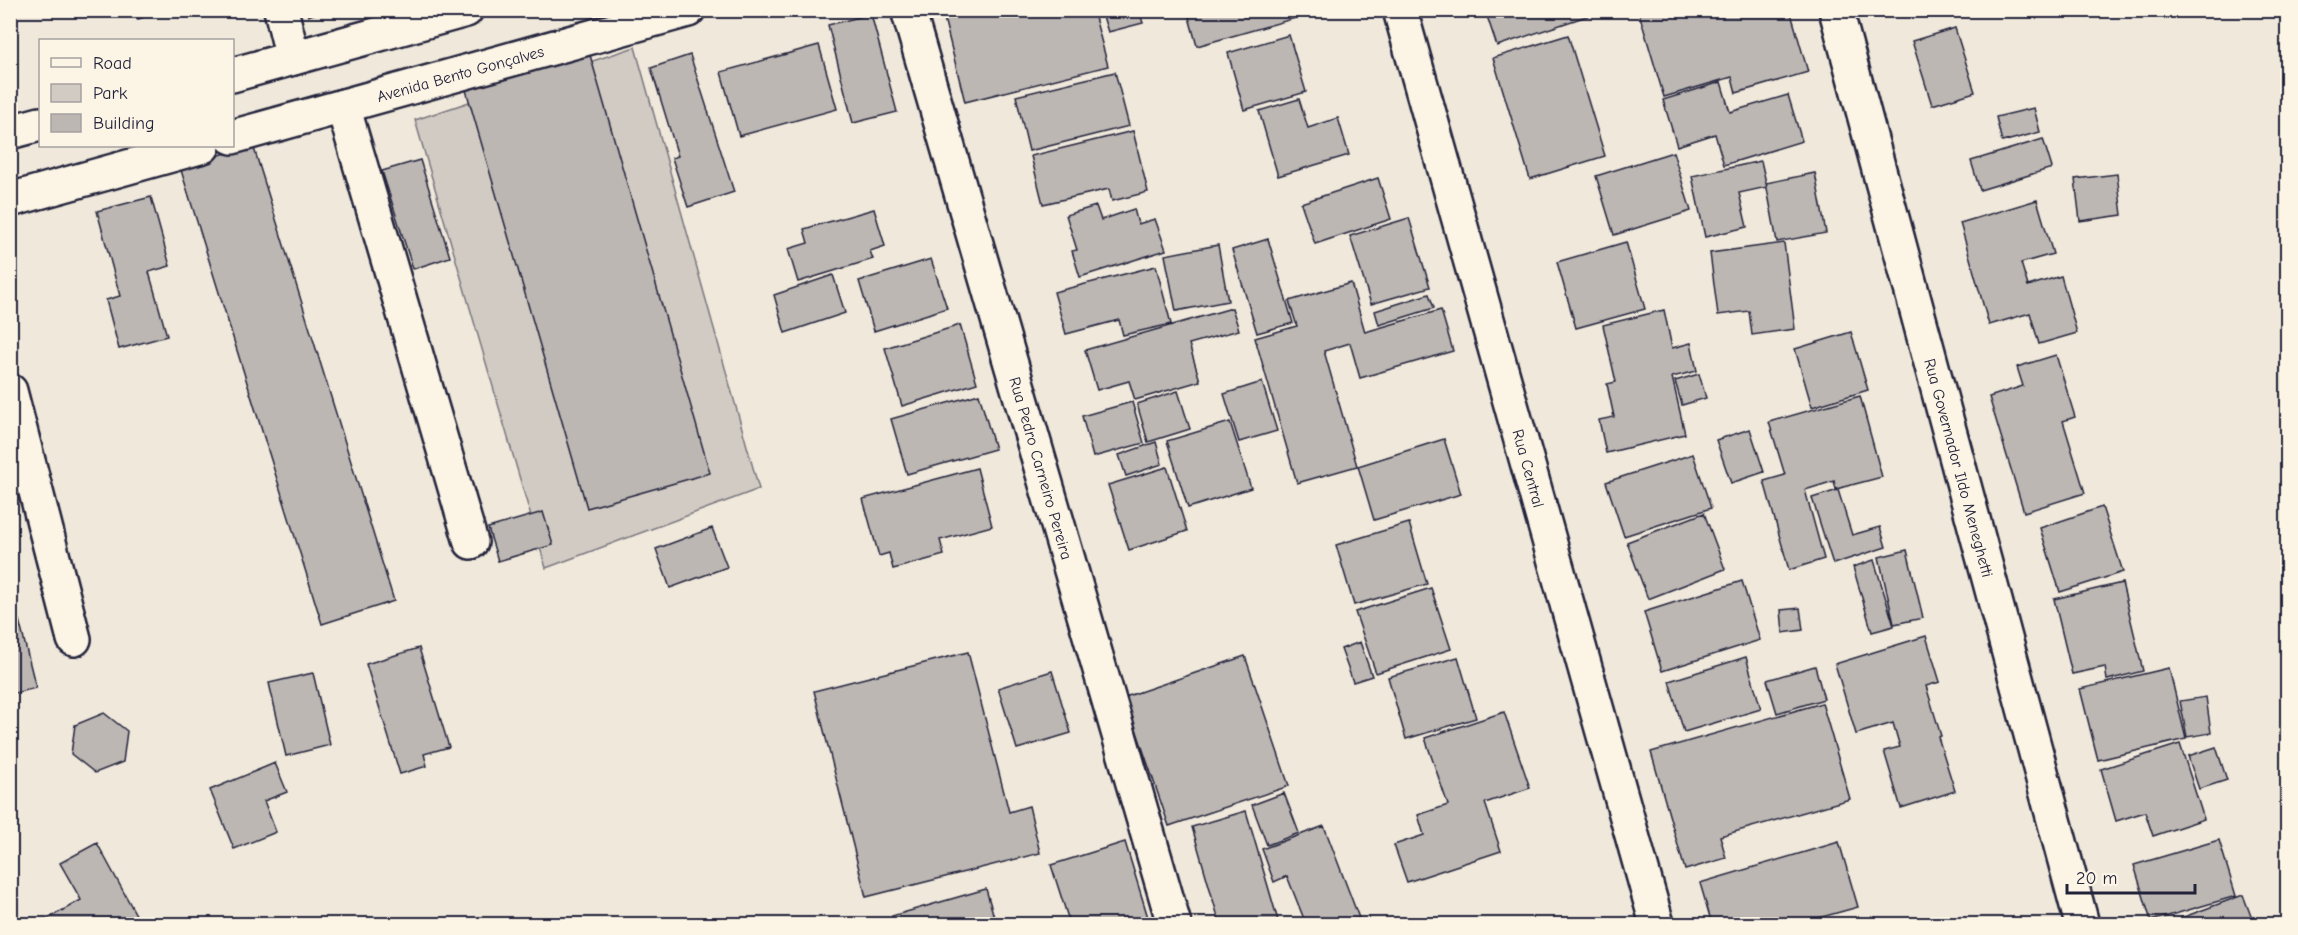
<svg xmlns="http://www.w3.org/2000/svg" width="2298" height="935" font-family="'Comic Neue',sans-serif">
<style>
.green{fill:#d1cbc3;stroke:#7a767f;stroke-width:1.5}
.building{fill:#bcb7b3;stroke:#22223b;stroke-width:1.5}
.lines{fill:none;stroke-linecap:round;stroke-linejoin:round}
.minor-casing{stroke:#22223b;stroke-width:38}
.major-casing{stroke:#22223b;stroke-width:38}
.minor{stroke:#fcf5e5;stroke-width:33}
.major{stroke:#fcf5e5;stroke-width:33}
.labels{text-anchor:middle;stroke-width:5;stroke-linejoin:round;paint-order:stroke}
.street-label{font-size:16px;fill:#22223b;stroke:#fcf5e5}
</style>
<rect width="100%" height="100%" fill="#efe8db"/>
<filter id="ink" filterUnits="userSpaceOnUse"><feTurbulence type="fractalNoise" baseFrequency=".0167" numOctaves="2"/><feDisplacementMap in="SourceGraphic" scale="12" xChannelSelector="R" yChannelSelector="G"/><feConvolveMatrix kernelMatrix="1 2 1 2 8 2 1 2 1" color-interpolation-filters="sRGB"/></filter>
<g filter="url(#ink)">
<!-- green -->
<path class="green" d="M635,47L759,489L546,568L415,120Z"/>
<!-- building -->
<path class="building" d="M136,10H166L138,19Z
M307,10H325L308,16Z
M942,10H1093L1108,66L965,102Z
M1101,10H1139L1143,23L1108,32Z
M1187,10H1305L1306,15L1197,46Z
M1485,10H1605L1497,46Z
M1649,10H1790L1808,72L1736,93L1732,77L1664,97L1639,13Z
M871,14L897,112L853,123L828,25Z
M1955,28L1975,92L1932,105L1912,41Z
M1289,35L1306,92L1244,110L1228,53Z
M1568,35L1605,156L1530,179L1493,58Z
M819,45L837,109L739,136L721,72Z
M590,55L710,473L587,508L466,90Z
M690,55L734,192L688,207L672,158L678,156L651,68Z
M1115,72L1129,126L1029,151L1016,96Z
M1721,82L1730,112L1788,95L1802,141L1724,165L1715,134L1677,146L1663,100Z
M1299,99L1308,128L1338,118L1349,155L1278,176L1259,111Z
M2034,108L2040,132L2002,142L1996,117Z
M1133,131L1148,192L1112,201L1109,189L1043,204L1031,156Z
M2043,139L2052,168L1980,190L1971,161Z
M253,145L394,601L322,624L180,167Z
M1673,152L1691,211L1614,235L1596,176Z
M420,160L450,257L413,269L382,171Z
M1761,161L1767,187L1739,193L1747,227L1705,237L1692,176Z
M1815,173L1826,233L1777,242L1766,183Z
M2117,174L2122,215L2080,221L2075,179Z
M1378,178L1391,219L1315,244L1301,203Z
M151,197L170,266L149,272L167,336L119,349L106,300L120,296L97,211Z
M2037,200L2053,254L2021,263L2028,286L2061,276L2077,333L2039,344L2030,313L1989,325L1960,223Z
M1096,206L1101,220L1134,209L1138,224L1155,219L1166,250L1080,277L1072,251L1077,250L1066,215Z
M874,209L885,246L870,251L873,259L798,282L788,249L808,243L804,229Z
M1409,218L1430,287L1371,304L1350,236Z
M1268,239L1293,323L1257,333L1232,250Z
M1626,242L1645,309L1576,328L1557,262Z
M1784,243L1795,329L1752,335L1749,311L1718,315L1710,253Z
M1218,245L1228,301L1176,311L1165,255Z
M931,259L947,308L874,331L859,281Z
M1156,266L1171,324L1123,335L1119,320L1066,334L1054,292Z
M833,275L845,313L785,333L774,295Z
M1351,283L1365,332L1441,310L1453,351L1360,378L1350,343L1324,351L1357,466L1297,483L1255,338L1297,326L1289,301Z
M1429,294L1434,308L1379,325L1375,311Z
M1232,308L1239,330L1189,344L1200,381L1135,400L1129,381L1097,390L1085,350Z
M1664,310L1672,348L1691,343L1697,371L1672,377L1685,434L1606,453L1599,420L1614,417L1607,384L1616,382L1603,325Z
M960,325L977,383L902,406L885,348Z
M1851,332L1868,390L1812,407L1795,349Z
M2056,355L2075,417L2063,421L2085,493L2024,512L1989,397L2023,386L2017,367Z
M1699,374L1706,398L1682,405L1675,381Z
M1262,382L1277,431L1239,442L1224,394Z
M1178,391L1190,429L1148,442L1137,404Z
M979,394L995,449L907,474L891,419Z
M1860,396L1882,477L1836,489L1834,481L1805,490L1824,559L1789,570L1764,481L1785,475L1769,422Z
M1132,402L1144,443L1093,457L1082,416Z
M1230,422L1251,488L1188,508L1167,441Z
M1750,429L1764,472L1731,483L1716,440Z
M1444,439L1461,494L1374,520L1358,466Z
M1156,442L1162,464L1126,476L1119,455Z
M1693,454L1711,508L1624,536L1606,482Z
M1167,467L1187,531L1129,550L1108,485Z
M977,468L992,526L940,540L944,555L893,569L889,553L879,556L863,499Z
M1838,490L1852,535L1880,527L1886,547L1833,564L1812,498Z
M2102,507L2123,572L2060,592L2040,528Z
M543,512L553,545L498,561L488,528Z
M1704,513L1725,569L1648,599L1627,542Z
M1409,523L1427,584L1354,605L1336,545Z
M712,528L727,567L670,588L656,549Z
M1907,550L1923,618L1894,624L1879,557Z
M1874,560L1894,626L1872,632L1853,567Z
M1742,581L1760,640L1662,671L1644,612Z
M2122,583L2143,671L2107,680L2105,667L2072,674L2054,599Z
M1431,588L1451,649L1376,673L1355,612Z
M1800,608L1803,630L1783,633L1781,610Z
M19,620L36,688L10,694V622Z
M1926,636L1940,682L1926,686L1941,736L1938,737L1955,791L1901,808L1884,751L1900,747L1893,723L1856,734L1835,664Z
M1360,642L1372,676L1353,682L1341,649Z
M419,648L449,747L424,754L427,766L400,774L366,664Z
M968,652L1009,812L1029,806L1040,853L866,897L814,691Z
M1245,656L1289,786L1169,826L1125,697Z
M1458,657L1476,718L1406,739L1388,677Z
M1746,657L1761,709L1684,732L1669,681Z
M1815,666L1824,699L1777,713L1767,680Z
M2169,668L2186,739L2098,760L2080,689Z
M1052,671L1071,733L1017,749L998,688Z
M313,673L330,745L286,756L269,683Z
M2206,697L2211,733L2187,737L2180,701Z
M1822,703L1850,799L1720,836L1726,858L1685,870L1651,752Z
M1504,712L1530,788L1485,803L1501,851L1407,882L1394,845L1424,835L1418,815L1448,805L1425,738Z
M104,713L127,731L123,762L95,773L71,754L75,725Z
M2180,744L2204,819L2153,836L2145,812L2116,821L2101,769Z
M2216,747L2227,780L2199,789L2188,756Z
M275,763L287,792L264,801L276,832L234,849L210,790Z
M1284,793L1299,833L1267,845L1252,805Z
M1246,811L1279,924H1220L1192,827Z
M1324,826L1359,918L1342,924H1306L1287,876L1274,882L1262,849Z
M2219,840L2236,896L2151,921L2134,865Z
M1125,842L1150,924H1070L1051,865Z
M1839,842L1858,907L1797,924H1712L1700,883Z
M97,843L141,924H50L47,919L81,900L60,863Z
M986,889L996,924H895L892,916Z
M2243,895L2254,924H2165Z"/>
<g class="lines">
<defs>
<g id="minor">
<path d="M281,10L293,58"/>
<path id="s1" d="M908,10L1174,924"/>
<path id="s2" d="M1400,10L1657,924"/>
<path id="s3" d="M1836,10L2082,924"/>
<path d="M343,106L471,542"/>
<path d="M10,391L74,639"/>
</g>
<g id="major">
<path d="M232,75L466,10"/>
<path d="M10,132L40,124"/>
<path id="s4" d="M232,137L688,10"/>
<path d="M10,200L203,146"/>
</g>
</defs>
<!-- minor casing -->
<use href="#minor" class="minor-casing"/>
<!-- major casing -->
<use href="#major" class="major-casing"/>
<!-- minor -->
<use href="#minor" class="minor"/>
<!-- major -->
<use href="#major" class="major"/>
</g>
</g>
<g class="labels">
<!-- street labels -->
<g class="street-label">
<text dy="6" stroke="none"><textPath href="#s4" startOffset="237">Avenida Bento Gonçalves</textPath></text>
<text dy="6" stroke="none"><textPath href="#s2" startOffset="476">Rua Central</textPath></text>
<text dy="6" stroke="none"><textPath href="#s1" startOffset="477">Rua Pedro Carneiro Pereira</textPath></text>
<text dy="6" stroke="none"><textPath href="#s3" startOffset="474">Rua Governador Ildo Meneghetti</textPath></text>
</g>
</g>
<!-- margin -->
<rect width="2298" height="935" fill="none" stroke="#fcf5e5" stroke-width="36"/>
<rect x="18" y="18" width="2262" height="899" fill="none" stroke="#22223b" stroke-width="2" filter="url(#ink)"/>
<!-- legend -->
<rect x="39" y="39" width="195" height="108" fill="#fcf5e5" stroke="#a5a1a1" stroke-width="1.5"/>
<rect x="51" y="58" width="30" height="9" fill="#fcf5e5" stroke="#a5a1a1" stroke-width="1.5"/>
<text x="93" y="69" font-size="18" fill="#22223b">Road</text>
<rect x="51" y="84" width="30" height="18" fill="#d1cbc3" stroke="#a5a1a1" stroke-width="1.5"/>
<text x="93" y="99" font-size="18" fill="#22223b">Park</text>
<rect x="51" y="114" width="30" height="18" fill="#bcb7b3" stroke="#a5a1a1" stroke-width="1.5"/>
<text x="93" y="129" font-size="18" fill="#22223b">Building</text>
<!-- scale -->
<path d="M2067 884v9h128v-9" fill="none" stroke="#22223b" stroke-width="3"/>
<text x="2076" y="884" font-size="18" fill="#22223b" stroke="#fcf5e5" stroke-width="4.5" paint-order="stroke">20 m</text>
</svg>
